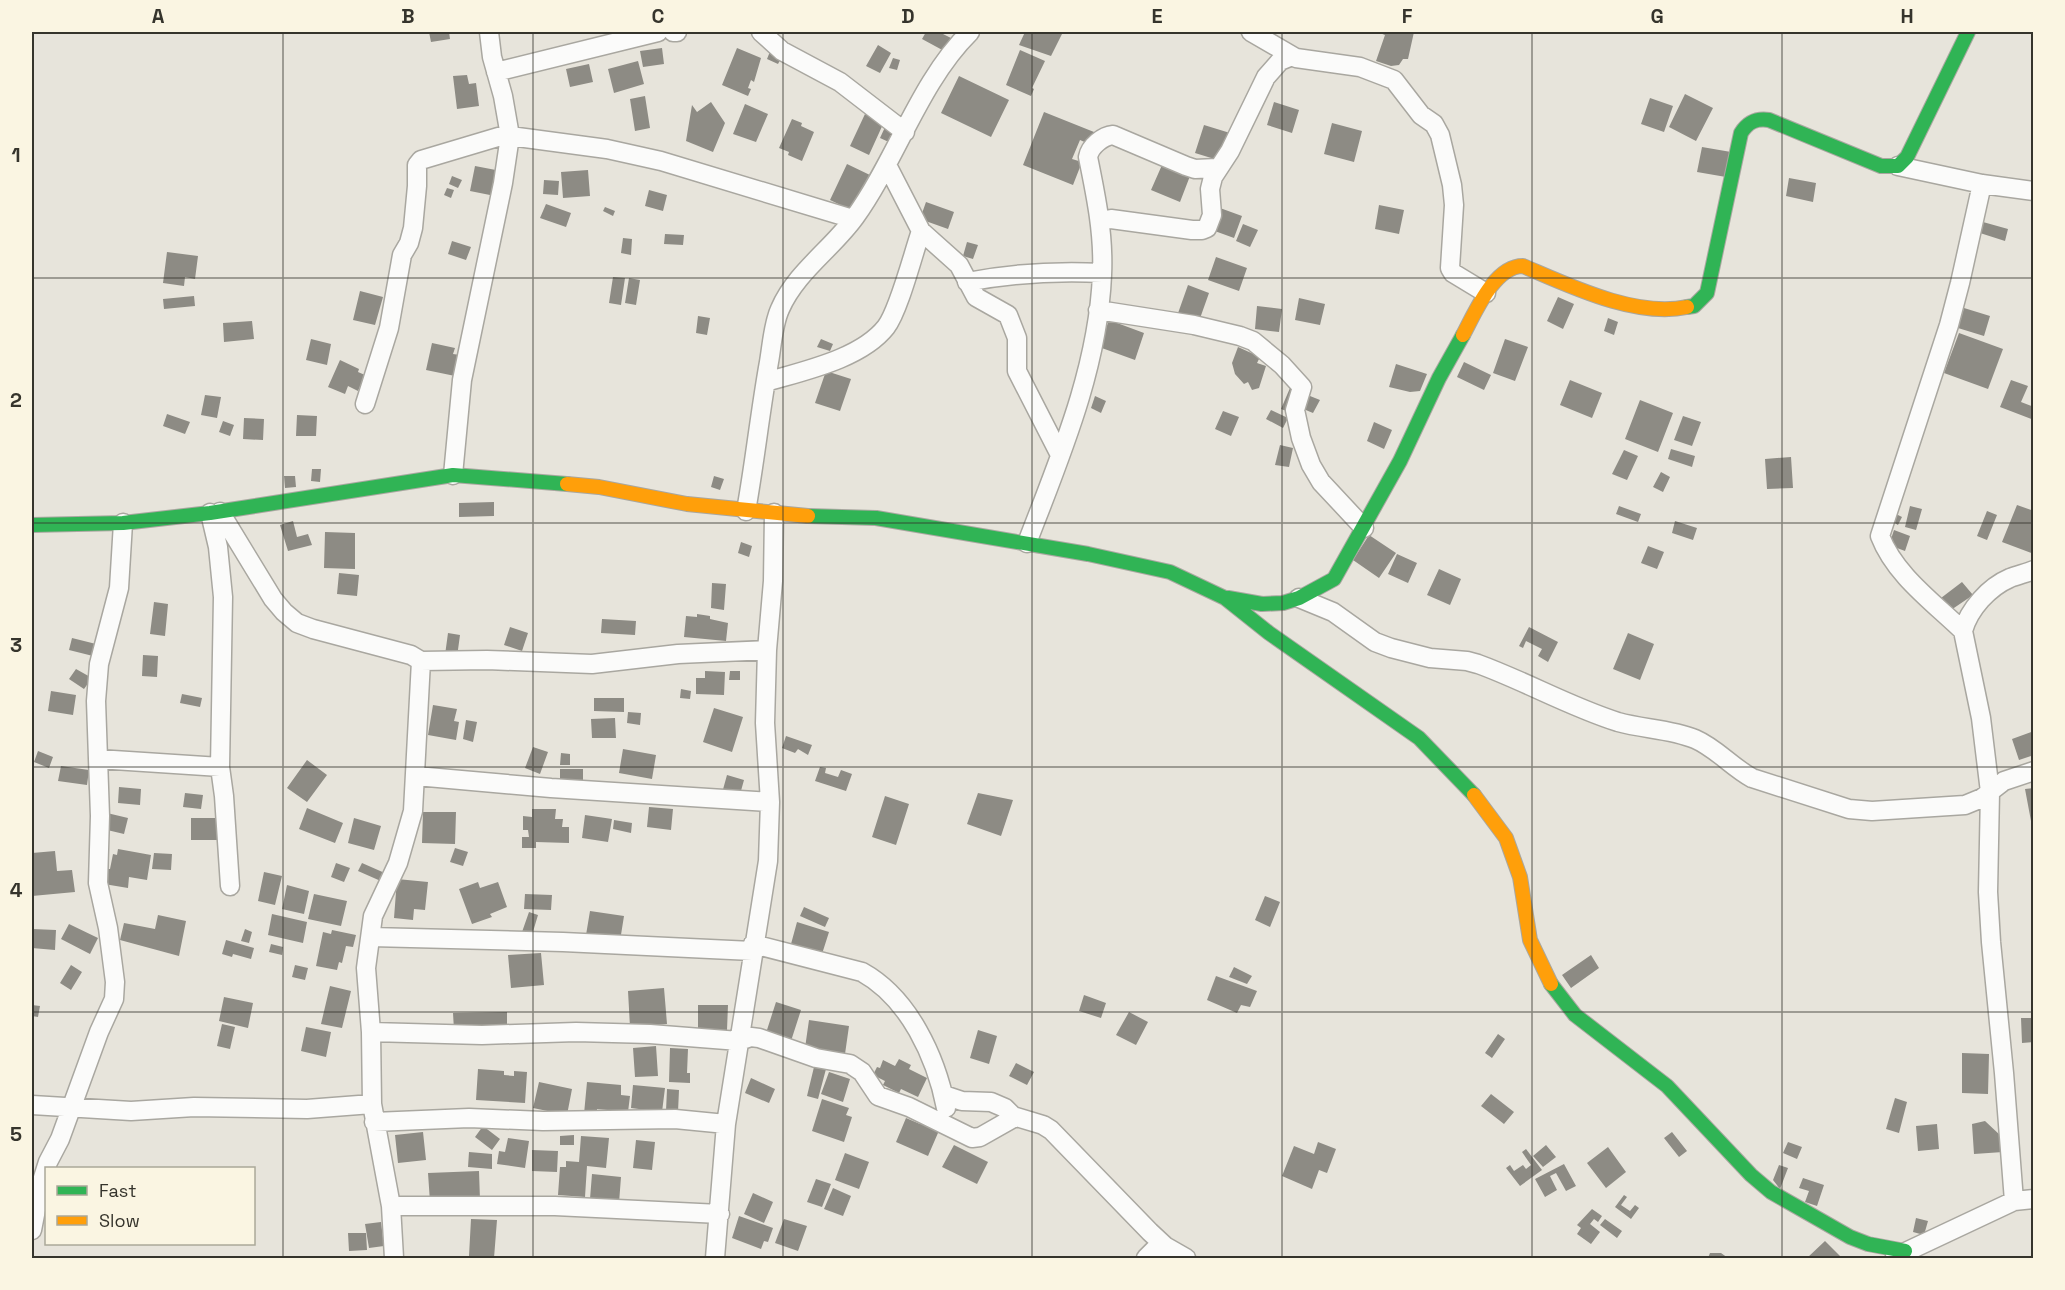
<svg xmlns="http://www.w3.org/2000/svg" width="2065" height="1290" font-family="'Space Grotesk',sans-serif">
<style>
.building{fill:#8d8b84}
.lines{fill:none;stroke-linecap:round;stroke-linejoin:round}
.street-casing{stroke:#a9a7a0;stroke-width:21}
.fast-casing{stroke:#a9a7a0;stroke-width:16}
.slow-casing{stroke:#a9a7a0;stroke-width:16}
.street{stroke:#fbfbfa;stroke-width:18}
.fast{stroke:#30b455;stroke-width:14}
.slow{stroke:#ff9f0a;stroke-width:14}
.grid{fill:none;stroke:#35342c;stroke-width:1.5;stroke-opacity:0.55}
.neatline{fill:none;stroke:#35342c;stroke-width:2}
.grid-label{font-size:20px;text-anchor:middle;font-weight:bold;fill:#35342c}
</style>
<rect width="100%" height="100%" fill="#e7e4db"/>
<!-- building -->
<path class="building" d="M429,32H449L450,39L431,42Z
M926,32H939L953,39L946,52L922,39Z
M1025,32H1056L1062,34L1051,56L1019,45Z
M1377,32H1414L1408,59H1403L1399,65L1391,66L1376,61L1385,35Z
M878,45L891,53L880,73L866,66Z
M662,48L664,64L643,67L640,51Z
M737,48L761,58L754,82L751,80L748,88L751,89L748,96L722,85Z
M771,49L783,54L778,64L767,59Z
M1020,50L1045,61L1032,88L1034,89L1031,96L1006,85Z
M893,58L900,60L897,70L889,68Z
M638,61L644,84L614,93L608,69Z
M589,64L593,82L570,87L566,69Z
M467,75L469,84L476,83L479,106L457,109L453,76Z
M959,76L1009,100L991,137L941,113Z
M1685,94L1713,108L1696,141L1669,127Z
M645,96L650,128L635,131L630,99Z
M1650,98L1673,106L1664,132L1641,124Z
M711,102L725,123L713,152L686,141L692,105L697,112Z
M1274,102L1299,110L1292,133L1267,125Z
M745,104L768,114L756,142L733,134Z
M1044,112L1094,132L1089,144L1080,140L1072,159L1082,162L1073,185L1023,165Z
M865,114L884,122L869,155L850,146Z
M792,119L802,123L801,126L814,132L802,161L788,155L789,152L779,148Z
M1332,123L1362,131L1354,162L1324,154Z
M886,125L897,131L891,143L880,138Z
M1204,125L1230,133L1221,161L1195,153Z
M1702,147L1731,152L1726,177L1697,172Z
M847,164L872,176L855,212L830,200Z
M1162,165L1190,176L1180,202L1151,190Z
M475,166L501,171L495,196L470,191Z
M588,170L590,196L563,198L561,172Z
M452,176L462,180L458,188L449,184Z
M1789,178L1816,183L1813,202L1786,196Z
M544,180L559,181L558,195L543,194Z
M447,188L454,190L451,198L444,195Z
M649,190L667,195L663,211L645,206Z
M926,202L954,212L948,229L920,219Z
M546,204L571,213L566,227L540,218Z
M1379,205L1404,210L1399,234L1375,229Z
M605,207L615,211L613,216L603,211Z
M1220,208L1242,216L1234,238L1212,230Z
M1983,222L2008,229L2005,241L1980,233Z
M1243,224L1258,230L1250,247L1236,241Z
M665,234L684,235L683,245L664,244Z
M623,238L632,239L631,255L621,253Z
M452,241L471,247L466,260L448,254Z
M967,242L978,245L973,259L963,256Z
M167,252L198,256L195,279L185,277L184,286L163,283Z
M1216,257L1247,268L1239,291L1208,280Z
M613,277L625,278L621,305L609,303Z
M629,278L640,280L636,305L625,303Z
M1188,285L1209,293L1198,324L1177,316Z
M360,291L383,297L375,325L353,320Z
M194,296L195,306L164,309L163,299Z
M1558,297L1574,304L1563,329L1547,321Z
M1299,298L1325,304L1320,325L1295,320Z
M1257,306L1282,309L1279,332L1255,329Z
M1964,308L1990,316L1984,336L1958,328Z
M698,316L710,318L707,335L696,333Z
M1608,318L1618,322L1614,335L1604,331Z
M1109,320L1144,333L1135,360L1099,347Z
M252,321L254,339L224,342L223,323Z
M1959,333L2003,349L1988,389L1944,373Z
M311,339L331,344L327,365L306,360Z
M821,339L833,344L830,351L817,347Z
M1505,339L1528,347L1515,381L1493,373Z
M432,343L455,348L453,354L460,355L455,376L426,370Z
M1238,347L1260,357L1257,363L1266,366L1259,388L1252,390L1248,382L1244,384L1235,374L1232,363Z
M340,360L359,369L358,372L365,375L358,391L348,386L345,394L328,387Z
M1464,362L1491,375L1484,390L1457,377Z
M1396,364L1427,374L1420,391L1410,392L1389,387Z
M826,371L851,379L840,411L815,403Z
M1570,380L1602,393L1592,418L1560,405Z
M2011,380L2028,386L2021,402L2034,407V420L2000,407Z
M1290,388L1300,392L1292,413L1281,409Z
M1305,394L1320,400L1313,413L1301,408Z
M205,395L221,397L217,418L201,415Z
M1095,396L1106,401L1101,413L1091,408Z
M1640,400L1673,413L1658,452L1625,439Z
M1271,410L1288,418L1283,428L1266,419Z
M1223,411L1239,417L1231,436L1215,429Z
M167,414L190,422L185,434L163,426Z
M297,415L317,416L316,436H296Z
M1683,416L1701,422L1692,446L1674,440Z
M244,418L264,419L263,440L243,439Z
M223,421L234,425L230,436L219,432Z
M1374,422L1392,430L1384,449L1367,441Z
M1280,445L1293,448L1289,467L1275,465Z
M1671,449L1695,456L1692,467L1668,459Z
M1624,450L1638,456L1627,480L1612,474Z
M1791,457L1793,488L1767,489L1765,459Z
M312,469H321L320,482L311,481Z
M1661,472L1670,477L1663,492L1653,487Z
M284,476H295L296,487L285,488Z
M714,476L724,479L720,490L711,487Z
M494,502V516L459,517V503Z
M2017,505L2034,511V554L2002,542Z
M1619,506L1641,514L1638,522L1616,514Z
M1910,506L1922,509L1916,530L1905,527Z
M1987,511L1997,515L1987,540L1977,536Z
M1894,513L1902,517L1898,525L1890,520Z
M293,521L297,537L308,534L312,545L288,551L280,525Z
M1675,521L1697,528L1693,540L1672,533Z
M1894,530L1910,536L1905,551L1889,545Z
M325,532L355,533V569L324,568Z
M1369,535L1396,553L1379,578L1353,560Z
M741,542L752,546L749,557L738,553Z
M1648,546L1664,552L1657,569L1641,563Z
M1397,554L1417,563L1408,583L1388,574Z
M1439,569L1461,579L1450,605L1427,595Z
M339,573L359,575L357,596L337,594Z
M1962,582L1973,595L1951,610L1941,598Z
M712,583L726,584L724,610L711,608Z
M154,602L168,604L165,636L150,634Z
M697,614L710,616V619L728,623L726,641L684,637L686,616L697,617Z
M602,619L636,621L635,635L601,633Z
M510,627L528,633L522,651L504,645Z
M1529,627L1558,642L1548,662L1538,656L1542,649L1526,641L1523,648L1519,646Z
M448,633L460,635L457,657L445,655Z
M1628,633L1654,644L1640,680L1613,669Z
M72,638L96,644L93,656L69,650Z
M143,655L158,656L157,677L142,676Z
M76,669L92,678L84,689L69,679Z
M705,671L725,672L724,695L696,694V678H705Z
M730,671H740V680H729Z
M681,689L691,691L690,699L680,698Z
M51,691L76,695L73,715L48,711Z
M182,694L202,698L200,707L180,703Z
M594,698H624V712L594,711Z
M433,705L457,709L454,721L459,722L456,740L428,735Z
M714,708L743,717L732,752L703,742Z
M628,712L641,713L640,725L627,723Z
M615,718L616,738H592L591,719Z
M466,720L477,722L473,742L463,739Z
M2034,731V755L2019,760L2012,739Z
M786,736L812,745L808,755L798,749L795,753L782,748Z
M533,747L548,752L540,774L525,768Z
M623,749L656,755L652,779L619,773Z
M38,751L53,757L49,768L34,762Z
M561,753L570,754V765H560Z
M307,760L327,775L307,802L287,788Z
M61,766L89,770L87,785L58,781Z
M820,767L826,768L825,773L838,777L841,770L852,774L846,791L815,781Z
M560,769H583V784H560Z
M727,775L744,780L739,798L722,793Z
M119,787L141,789L140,805L118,803Z
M2034,788V820L2031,821L2025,789Z
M185,793L203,795L201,809L183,807Z
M978,793L1013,800L1001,836L967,824Z
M885,796L909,804L896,845L872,837Z
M649,807L673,809L671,830L647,827Z
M307,808L343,823L335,843L299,829Z
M532,809H556L555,819H563L562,827H569V843L536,842V848H522V837H529L528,830H523V816L532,817Z
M423,812H456L455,844L422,843Z
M107,813L128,818L124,834L103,829Z
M585,815L612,819L608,842L582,838Z
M191,818H220V840H191Z
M354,818L381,826L374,850L348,843Z
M614,820L632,823L631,833L613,829Z
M455,848L468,852L463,866L450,862Z
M118,849L151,855L147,880L129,877L128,888L104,884L107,869H110L113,854L117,855Z
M55,851L57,871L72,870L75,892L32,896V853Z
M154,853L172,854L171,870L152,869Z
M336,863L350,868L344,882L331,877Z
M362,863L387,874L383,882L358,871Z
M264,872L282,876L275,905L258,901Z
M397,879L428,882L425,910L414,909L413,920L394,918Z
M478,882L480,888L498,882L507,907L490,914L492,917L472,924L459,889Z
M287,885L309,891L304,914L282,909Z
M314,894L347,901L341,926L308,919Z
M525,894L552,895L551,910L524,909Z
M1265,896L1280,902L1270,927L1255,920Z
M804,907L829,918L825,927L800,916Z
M590,911L624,916L620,941L586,935Z
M529,912L538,915L532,935L522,932Z
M272,914L307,922L303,943L268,935Z
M158,915L186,921L179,956L120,940L124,923L155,929Z
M797,922L829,932L822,954L791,944Z
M69,924L98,938L90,954L61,939Z
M32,929L56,930L55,950L32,948Z
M245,929L252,932L249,943L241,941Z
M332,930L356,935L353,947L346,946L342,963L339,962L337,970L316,966L323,932L331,934Z
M226,940L254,948L251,959L233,954L232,957L222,954Z
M271,944L283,947L282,955L269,952Z
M541,953L544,985L511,988L508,955Z
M1591,955L1599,968L1571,988L1562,975Z
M71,965L82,972L71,990L60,983Z
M295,965L308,968L305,980L292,977Z
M1234,967L1252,976L1247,984L1229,977Z
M1216,976L1257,991L1250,1007L1241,1005L1237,1013L1207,1000Z
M330,986L351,991L342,1028L321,1024Z
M664,988L667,1024L630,1027L628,991Z
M1084,995L1106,1003L1101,1018L1079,1011Z
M224,997L253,1003L248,1028L219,1021Z
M776,1002L801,1010L791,1041L766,1033Z
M32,1005L40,1006L38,1017L32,1016Z
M698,1005H728L727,1030H698Z
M507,1012V1029L454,1030L453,1013Z
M1129,1012L1148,1022L1136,1045L1116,1035Z
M2021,1018H2034V1042L2022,1043Z
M809,1020L849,1026L845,1054L805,1048Z
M222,1024L235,1027L230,1049L217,1046Z
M306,1027L331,1032L326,1057L301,1051Z
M978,1030L997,1036L989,1064L970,1058Z
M1498,1034L1505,1039L1492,1058L1485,1053Z
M656,1046L658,1076L635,1077L633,1048Z
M670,1048L688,1049L687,1073H690V1083L669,1082Z
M1962,1053L1989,1054L1988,1094L1962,1093Z
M899,1059L911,1065L909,1069L927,1078L918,1097L901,1089L899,1093L883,1085L885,1081L873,1075L877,1067L880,1068L883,1060L895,1066Z
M1016,1063L1034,1072L1027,1085L1009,1076Z
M814,1067L826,1069L818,1099L807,1096Z
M478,1069L504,1071V1075L514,1076V1071L527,1072L525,1103L476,1100Z
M829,1072L850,1079L843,1102L821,1094Z
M751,1078L775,1089L769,1103L745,1093Z
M539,1082L572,1089L567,1115L533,1108Z
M587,1082L621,1085V1095L630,1096L628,1112L597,1109V1115L584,1114Z
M633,1085L665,1088L662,1112L631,1108Z
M667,1089L679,1090L678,1112L666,1111Z
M1491,1094L1514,1112L1504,1124L1481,1106Z
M1895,1098L1907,1102L1899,1133L1886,1129Z
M822,1099L849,1108L846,1115L852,1117L844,1142L812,1131Z
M906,1118L920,1124L922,1118L941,1126L928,1156L896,1142Z
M1985,1121L2001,1136L2003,1152L1974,1154L1972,1124Z
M1937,1124L1939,1149L1918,1151L1916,1126Z
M483,1126L500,1139L492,1150L475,1137Z
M423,1132L426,1160L398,1163L395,1135Z
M1672,1132L1687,1151L1679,1157L1664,1138Z
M574,1135V1145H560V1136Z
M581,1136L609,1138L606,1168L587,1166L585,1197L558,1195L560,1167H566V1161L579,1162Z
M508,1138L529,1141L525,1168L497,1164L499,1151L505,1152Z
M636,1140L655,1142L652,1170L633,1168Z
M1318,1142L1336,1149L1327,1173L1319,1170L1312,1189L1282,1176L1294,1146L1314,1154Z
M1788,1142L1802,1147L1797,1159L1783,1153Z
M954,1145L988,1162L977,1184L942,1167Z
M1546,1145L1556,1157L1543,1167L1533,1156Z
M1608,1147L1626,1172L1606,1188L1587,1163Z
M1526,1149L1542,1170L1520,1186L1506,1168L1510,1165L1514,1171L1523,1165L1526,1169L1531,1165L1522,1152Z
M532,1150L558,1151L557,1172L532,1171Z
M469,1152L492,1154V1169L468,1167Z
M845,1153L869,1162L859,1189L835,1180Z
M1564,1164L1576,1186L1566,1191L1556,1173L1550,1176L1557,1190L1545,1197L1535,1179Z
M1779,1165L1788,1168L1780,1189L1773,1180Z
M479,1171L480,1200L430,1202L428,1173Z
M592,1174L621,1177L619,1203L590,1199Z
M1803,1178L1824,1185L1817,1206L1805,1202L1809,1191L1799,1188Z
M816,1179L831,1184L822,1207L807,1202Z
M833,1188L851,1196L843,1216L824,1209Z
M753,1193L773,1202L764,1223L744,1214Z
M1624,1195L1627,1197L1621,1205L1630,1211L1635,1205L1639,1208L1631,1219L1615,1207Z
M1592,1209L1602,1216L1598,1222L1594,1219L1590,1224L1600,1232L1591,1244L1577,1234L1581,1228L1577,1225Z
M739,1216L773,1228L768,1242L764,1241L761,1249L732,1238Z
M1916,1218L1928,1221L1924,1235L1913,1232Z
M471,1219L497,1220L494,1258L469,1256Z
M784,1219L807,1226L798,1251L775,1243Z
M1605,1219L1622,1231L1617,1238L1600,1225Z
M381,1222L384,1246L369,1248L365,1224Z
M348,1233H366L367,1250L349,1251Z
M1825,1241L1842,1258H1807Z
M1710,1253H1721L1728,1258H1701L1704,1256L1708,1258Z"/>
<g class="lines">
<defs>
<path id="street" d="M673,32H677
M761,32L782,51L840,82L905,132
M1251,32L1296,58L1360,67L1394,80L1421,115L1434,124L1440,135L1452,185L1454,205L1450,268L1453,273L1486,293
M496,72L658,32
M887,165L921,231L959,265L976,297L1008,315L1017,338V371L1060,455
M1898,166L1982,184L2034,191
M1100,221L1111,219L1192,230H1202L1207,228L1212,215L1210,189L1213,177L1230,151L1266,77L1280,61L1292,56
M967,282C1012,273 1057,271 1102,273
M1098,310L1194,325L1240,336L1253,341L1282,365L1302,387L1295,410L1301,438L1311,465L1321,482L1364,528
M766,382C803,371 861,359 886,327C899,310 913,254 921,231
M365,404L389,328L402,255L409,243L413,228L417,186V165L421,160L498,137L510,136L607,149L661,161L853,219
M453,475L462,380L503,183L510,136L503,96L492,57L489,32
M746,511C755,461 760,412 769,362C772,345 773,324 780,309C796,272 832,249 855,217C896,160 920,81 970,32
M220,512L273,599L284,612L297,623L313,629L411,655L421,661L413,811L398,863L373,916L366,968L371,1032L372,1104L391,1206L394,1258
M210,513L218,547L223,597L220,767L224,796L230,886
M1027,543C1060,457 1098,369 1102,275C1104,235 1096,196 1088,157C1090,146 1103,136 1113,135L1186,166L1195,169L1217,168
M1299,598L1333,612L1375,642L1391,648L1430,658L1467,661L1478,664C1525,681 1570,707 1618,722C1643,729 1671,729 1695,739C1716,748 1732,767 1752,778L1849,809L1872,811L1965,805L1982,798L2004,781L2034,771
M1963,631C1933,602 1895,575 1880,536L1949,325L1960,283L1982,184
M421,661L487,660L592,664L678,654L767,650
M98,759L220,767
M416,776L551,788L770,802
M371,937L563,942L752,951
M753,944L862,972C909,998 936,1057 946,1108
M371,1032L482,1035L576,1032L650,1034L739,1041L751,1037L759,1038L816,1058L850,1064L862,1072L878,1096L909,1107L972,1138L980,1137L1015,1117
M944,1095L962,1101L991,1102L1005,1108L1013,1116L1043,1125L1051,1130L1150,1232L1165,1246L1186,1258
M32,1105L131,1111L194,1107L307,1109L372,1104
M374,1122L469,1118L543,1121L675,1119L726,1124
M2014,1201L2004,1073L1991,942L1988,892L1990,792L1981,718L1963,631C1969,609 1989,587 2010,578C2018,575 2026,573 2034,570
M391,1206H555L720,1214
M32,1230L41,1184L48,1162L60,1139L99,1032L114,999L115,982L108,928L98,883L100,816L96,701L99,664L119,588L123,523
M1895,1257L2014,1201L2034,1199
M715,1258L726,1124L768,861L770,802L765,723L767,650L773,581L774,513
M1146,1258L1154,1250L1165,1246"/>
<path id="fast" d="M1687,307L1694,306L1707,293L1741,133C1748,122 1756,118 1769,120L1881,166H1898L1907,157L1968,32
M808,516L876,518L1088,554L1170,572L1225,598L1269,633L1419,738L1474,795
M32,525L123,523L210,513L453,475L567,484
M1228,598L1262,604L1283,603L1299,598L1334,579L1400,461L1439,378L1463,335
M1551,984L1575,1015L1667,1086L1751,1175L1771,1192L1850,1237L1868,1244L1905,1251"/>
<path id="slow" d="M1463,335C1475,313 1494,266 1523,266C1570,286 1636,318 1687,307
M567,484L599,487L687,504L808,516
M1474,795L1506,838L1520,877L1530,940L1551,984"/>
</defs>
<!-- street casing -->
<use href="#street" class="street-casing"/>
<!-- fast casing -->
<use href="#fast" class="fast-casing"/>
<!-- slow casing -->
<use href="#slow" class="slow-casing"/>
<!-- street -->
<use href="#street" class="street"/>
<!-- fast -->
<use href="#fast" class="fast"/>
<!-- slow -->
<use href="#slow" class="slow"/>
</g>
<!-- grid -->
<path class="grid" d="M283,32V1258M533,32V1258M783,32V1258M1032,32V1258M1282,32V1258M1532,32V1258M1782,32V1258M32,278H2034M32,523H2034M32,767H2034M32,1012H2034"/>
<!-- border -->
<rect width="2065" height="1290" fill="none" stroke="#faf5e2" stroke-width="66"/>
<!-- legend -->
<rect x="45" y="1167" width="210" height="78" fill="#faf5e2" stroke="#aba899" stroke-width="1.5"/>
<rect x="57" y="1186" width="30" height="9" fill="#30b455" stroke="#aba899" stroke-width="1.5"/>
<text x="99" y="1197" font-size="18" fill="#35342c">Fast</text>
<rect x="57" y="1216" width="30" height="9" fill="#ff9f0a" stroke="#aba899" stroke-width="1.5"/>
<text x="99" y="1227" font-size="18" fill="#35342c">Slow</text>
<rect x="33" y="33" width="1999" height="1224" class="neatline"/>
<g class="grid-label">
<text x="158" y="23">A</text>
<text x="408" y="23">B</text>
<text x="658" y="23">C</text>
<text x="908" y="23">D</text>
<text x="1157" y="23">E</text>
<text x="1407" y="23">F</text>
<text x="1657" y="23">G</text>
<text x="1907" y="23">H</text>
<text x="16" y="162">1</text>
<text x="16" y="407">2</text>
<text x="16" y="652">3</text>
<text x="16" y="897">4</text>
<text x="16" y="1141">5</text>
</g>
</svg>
